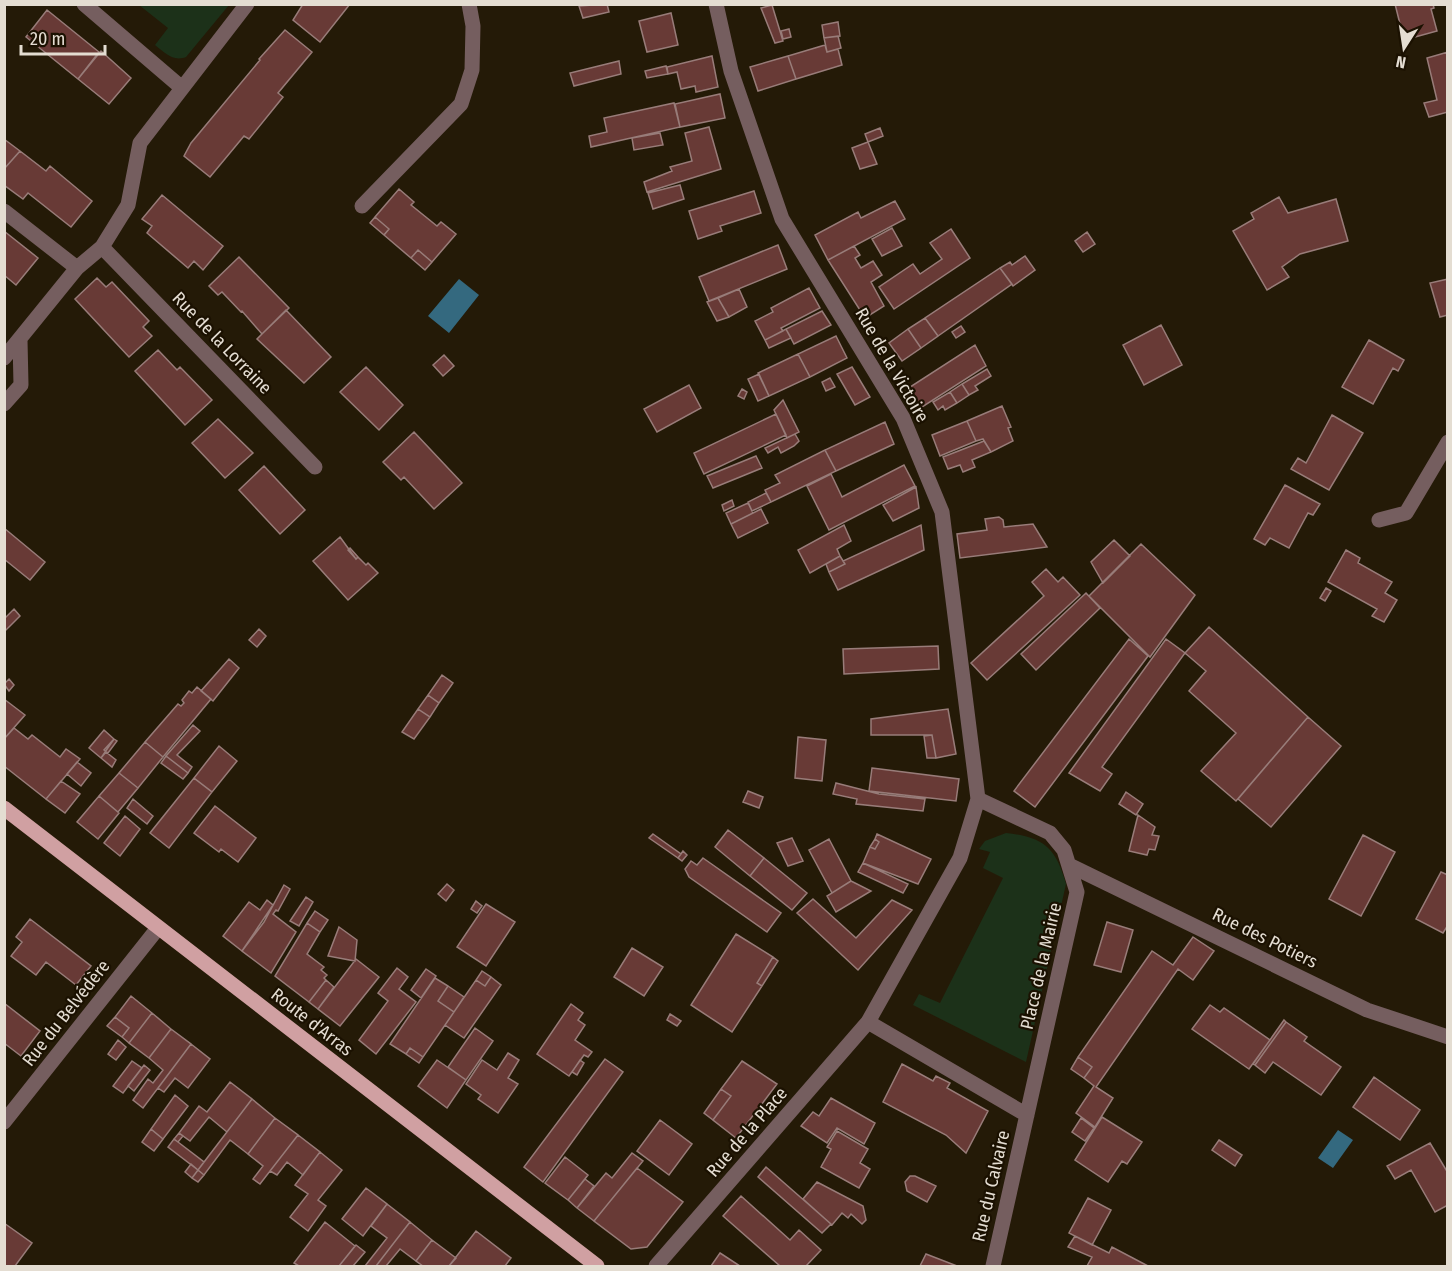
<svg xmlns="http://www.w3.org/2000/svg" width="1452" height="1271" font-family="'Fira Sans Condensed',sans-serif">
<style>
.green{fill:#1c3119}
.water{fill:#34697f}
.building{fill:#683a36;stroke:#987c79;stroke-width:1.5}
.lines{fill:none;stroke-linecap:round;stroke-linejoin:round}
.minor{stroke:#755e5f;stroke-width:15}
.major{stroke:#d0a0a2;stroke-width:15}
.labels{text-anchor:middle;stroke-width:4.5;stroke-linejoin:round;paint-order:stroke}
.street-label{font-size:18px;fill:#e4ddd2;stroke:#1b1101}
</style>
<rect width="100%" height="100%" fill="#241a07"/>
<!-- green -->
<path class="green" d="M139,5H229L186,57C173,62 165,53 155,45L168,28Z
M1006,833C1044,837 1056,848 1066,884L1026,1062L913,1005L919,994L940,1003L1003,878L983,868L990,852L979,849L985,841Z"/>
<!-- water -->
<path class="water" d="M459,279L479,295L449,333L428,316Z
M1338,1130L1353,1140L1333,1168L1318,1158Z"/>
<!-- building -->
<path class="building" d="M303,4H350L320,42L293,20Z
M607,4L609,12L583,18L579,6Z
M1395,4H1433L1434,8L1431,9L1437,31L1404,40Z
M772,5L783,41L775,43L761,8Z
M47,10L99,52L78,79L26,37Z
M671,13L678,45L647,52L639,21Z
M838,22L840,36L824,38L822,25Z
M789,29L791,37L783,39L781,31Z
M285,30L312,52L278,93L283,97L249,139L244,136L210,177L184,156L191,143L260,60L259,59Z
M838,36L841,48L827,52L824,38Z
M825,45L827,52L838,49L842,65L796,79L788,56Z
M101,51L131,78L109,104L78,79Z
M1448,52V112L1429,117L1424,103L1437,100L1427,58Z
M712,56L718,87L696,92L695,86L681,89L677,72L668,74L667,67Z
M788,56L796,79L758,91L750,67Z
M619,61L621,74L574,86L570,73Z
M666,66L668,74L647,78L645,71Z
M720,94L725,118L680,127L675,104Z
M674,103L680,127L591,147L589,136L607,132L604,118Z
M709,127L721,169L647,192L644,182L672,171L670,167L692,161L685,133Z
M880,128L883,136L868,142L865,134Z
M660,133L663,145L634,150L632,138Z
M4,139L20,151L4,169Z
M868,142L877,164L860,169L852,148Z
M20,151L46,171L50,166L92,201L71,227L28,193L23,199L4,185V169Z
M680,185L684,199L653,209L648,193Z
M399,189L414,202L411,205L437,226L441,222L456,234L432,262L418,250L411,258L384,235L389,229L375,217Z
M754,191L761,213L720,226L722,231L698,239L689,211Z
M162,195L223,246L203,270L194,261L188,268L147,233L152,226L142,219Z
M1279,197L1288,213L1336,199L1348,241L1300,254L1282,267L1289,277L1267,290L1233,231L1254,219L1251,213Z
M895,201L905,219L828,260L815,235L858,212L861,218Z
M375,217L389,229L384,235L370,223Z
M892,228L902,246L882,256L872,239Z
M951,229L970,258L894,309L879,287L913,264L920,274L942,259L930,243Z
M4,231L38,258L16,285L4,275Z
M1087,232L1095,244L1083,252L1075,241Z
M778,245L787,269L709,301L699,277Z
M854,246L860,255L855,258L861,268L873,261L882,275L871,282L884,306L865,318L828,260Z
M418,250L432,262L425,270L411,258Z
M1025,256L1035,270L1013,286L1000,268L1010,262L1012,265Z
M239,257L289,308L262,334L242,311L241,312L222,292L218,295L209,286Z
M1000,268L1012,284L938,336L925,318Z
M97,278L106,287L112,282L149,321L143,327L152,336L129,357L75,299Z
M1448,279V315L1440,317L1430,283Z
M809,288L820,308L781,328L783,331L765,340L755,321L773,312L771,308Z
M739,289L747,307L729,317L718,298Z
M718,298L729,317L717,321L707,302Z
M286,310L331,357L304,383L257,339Z
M822,311L831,325L794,344L786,329Z
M925,318L938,336L921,348L908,329Z
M1161,325L1182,365L1144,385L1123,345Z
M961,326L965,332L956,338L952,332Z
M786,329L791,338L769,348L765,340Z
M908,329L921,348L902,361L889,343Z
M836,336L847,358L810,377L798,354Z
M1369,340L1404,360L1398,371L1393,368L1373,404L1342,387Z
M975,345L986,366L919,409L907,389Z
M158,350L177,370L180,367L212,400L185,425L135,371Z
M798,354L810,377L769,396L758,373Z
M444,355L454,366L443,376L433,365Z
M366,367L403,405L379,430L340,392Z
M852,367L870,397L855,405L837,374Z
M987,369L991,376L975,386L978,390L969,395L962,384Z
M759,374L769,396L758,401L748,379Z
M830,378L835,387L826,391L822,382Z
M962,384L969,395L957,403L950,392Z
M689,385L701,408L657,432L644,409Z
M742,389L747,392L744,399L738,396Z
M950,392L957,403L945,410L943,406L938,410L933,402Z
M783,400L799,432L787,438L774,410Z
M1002,406L1011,427L1008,428L1013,441L991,452L983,439L976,441L967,421Z
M776,414L786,435L704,474L694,453Z
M1332,415L1363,433L1329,490L1291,469L1298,458L1306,463Z
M218,419L253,453L225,478L192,443Z
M967,421L976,441L940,456L932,435Z
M885,422L894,444L836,471L825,450Z
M414,432L462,483L434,509L404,477L401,480L383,462Z
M795,434L799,441L794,446L781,453L778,447L768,453L765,448Z
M984,441L991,452L972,460L975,467L963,472L960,465L948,469L943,457Z
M825,450L836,471L771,502L765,490L780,483L775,475Z
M756,456L762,468L713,488L707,476Z
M904,465L915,486L829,530L807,486L831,474L842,497Z
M264,466L305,510L280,534L239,490Z
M1285,485L1320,504L1313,515L1308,513L1289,548L1270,538L1265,545L1254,539Z
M916,487L919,508L893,521L883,505Z
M766,493L771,502L752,511L748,502Z
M732,500L734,506L724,511L722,505Z
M748,503L753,513L731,524L726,513Z
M761,509L768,523L738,538L731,524Z
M999,517L1003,520L1004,527L1033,524L1047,547L960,558L957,534L987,530L985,519Z
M844,525L851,541L837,549L840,556L810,573L798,550Z
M921,525L924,550L838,590L829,572L845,564L843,561Z
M4,528L45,562L30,580L4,559Z
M340,537L356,559L358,557L366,565L368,563L378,573L348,600L313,561Z
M1114,540L1130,556L1103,583L1091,562Z
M1141,544L1195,595L1150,657L1089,596Z
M350,548L358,557L356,559L348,550Z
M1346,550L1360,558L1358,563L1392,582L1385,593L1397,600L1384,622L1372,616L1377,609L1328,582Z
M840,556L845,564L829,572L826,564Z
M1046,569L1058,582L1063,577L1080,595L987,680L971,663L1044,596L1032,582Z
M1326,588L1331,591L1325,601L1320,598Z
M1086,593L1100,608L1036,670L1021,654Z
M14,609L20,616L4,632V619Z
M1209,627L1308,717L1236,801L1201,771L1236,733L1189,691L1206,671L1185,653Z
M259,629L266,636L257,647L249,640Z
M1129,639L1148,656L1035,807L1014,791Z
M1166,639L1185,653L1102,767L1112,774L1100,791L1069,773Z
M938,646L939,669L844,674L843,649Z
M229,659L239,668L213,701L201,691Z
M442,675L453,683L439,703L428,695Z
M9,679L14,685L9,691L4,684Z
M197,687L211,699L163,757L145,742L178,704L181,706L184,703L182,700L189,691L192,693Z
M428,695L439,703L430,717L418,709Z
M4,699L25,715L4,739Z
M418,709L430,717L414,739L402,732Z
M948,709L956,754L936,758L932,735H871V719Z
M1308,717L1341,746L1271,827L1238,799Z
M193,725L200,731L177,755L192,767L188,773L166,756Z
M14,728L28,739L32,735L60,757L66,749L80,759L46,799L4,766V739Z
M104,730L114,739L101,758L89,748Z
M932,735L936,758H927L924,736Z
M798,737L826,740L822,781L795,778Z
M114,739L117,741L108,753L104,750Z
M145,742L163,757L138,788L119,773Z
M219,746L237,761L212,792L194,778Z
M106,752L116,760L112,767L101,758Z
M166,756L188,773L183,779L161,763Z
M77,762L91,773L81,786L67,774Z
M872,768L959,779L956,801L869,791Z
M119,773L138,788L118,812L99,796Z
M194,778L212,792L169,848L150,833Z
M61,781L80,794L65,813L46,799Z
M836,783L879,794L925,799L923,811L856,804L857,799L833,794Z
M748,791L763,797L759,808L743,802Z
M1126,792L1143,804L1136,815L1119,804Z
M99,796L119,813L98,839L77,822Z
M133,799L153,816L147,824L127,808Z
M215,806L256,838L238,862L221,849L219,852L194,833Z
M1138,815L1155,827L1152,835L1159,836L1155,850L1149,849L1147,855L1129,851Z
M125,816L140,829L120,856L104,843Z
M728,830L764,858L750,876L715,847Z
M653,834L681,854L678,858L649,838Z
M877,834L931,859L918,884L863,863L870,847L875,849L879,842L875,839Z
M1363,835L1395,852L1361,916L1329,899Z
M792,838L803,861L788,866L777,843Z
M829,839L851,881L832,893L809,850Z
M875,839L879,842L875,849L870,847Z
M683,851L687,855L682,861L678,858Z
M703,858L781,913L767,932L689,877L685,869L691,861L697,865Z
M764,858L807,893L792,910L750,876Z
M863,863L908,884L903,893L858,872Z
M1441,872L1448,875V925L1443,933L1416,919Z
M851,881L871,891L836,912L827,896Z
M447,884L454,890L446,901L438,894Z
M284,885L290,889L278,911L276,910L273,914L296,932L271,973L242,951L264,922Z
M306,897L313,902L299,926L290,921Z
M813,899L856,938L892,900L912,910L858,970L797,913Z
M267,900L273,905L242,951L223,936L249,902L260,910Z
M476,901L482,906L477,913L471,909Z
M486,904L515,922L486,966L457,947Z
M315,911L328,920L320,932L307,923Z
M30,919L91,966L76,985L46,962L36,975L11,956L22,942L16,937Z
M1107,922L1133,930L1121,972L1094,965Z
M307,923L320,932L307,954L324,967L321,970L327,975L324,978L326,980L309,1002L275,976Z
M339,927L357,940L355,961L328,956Z
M736,934L773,957L757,983L762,986L732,1032L691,1005Z
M1193,937L1214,951L1193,980L1178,969L1096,1087L1113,1098L1095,1127L1076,1113L1094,1086L1084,1078L1092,1067L1078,1057L1152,951L1173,965Z
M632,948L663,967L644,996L614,977Z
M773,957L778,961L762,986L757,983Z
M356,959L379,977L340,1026L318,1009Z
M397,968L408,977L399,989L416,1002L376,1054L359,1040L388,1001L378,993Z
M426,969L436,976L421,998L411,990Z
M482,971L491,977L485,986L476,980Z
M491,977L501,985L464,1038L445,1025L476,980L485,986Z
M435,978L448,986L438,1001L454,1012L423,1057L410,1048L406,1054L390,1044Z
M326,980L334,987L318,1009L309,1002Z
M448,986L464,997L454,1012L438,1001Z
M131,996L152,1013L129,1043L122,1037L129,1028L115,1017Z
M4,1003L40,1031L21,1056L4,1043Z
M571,1004L583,1013L578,1020L585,1025L575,1040L592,1052L588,1057L584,1055L569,1076L537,1054Z
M1210,1005L1220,1012L1224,1008L1270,1040L1249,1069L1192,1029Z
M152,1013L171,1029L149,1058L129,1043Z
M670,1014L681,1021L677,1026L667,1020Z
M115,1017L129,1028L122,1037L107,1026Z
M1284,1020L1286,1022L1255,1065L1253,1064Z
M1286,1022L1307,1037L1304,1041L1341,1067L1321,1095L1273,1062L1265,1073L1255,1065Z
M475,1028L493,1041L466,1080L448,1067Z
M171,1029L191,1044L143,1108L133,1100L148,1079L153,1083L163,1070L149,1058Z
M118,1040L126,1047L116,1060L108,1054Z
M191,1044L210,1059L188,1088L175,1078L164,1092L158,1088Z
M410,1048L423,1057L419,1063L406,1054Z
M508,1053L519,1060L508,1078L518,1084L498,1113L478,1099L481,1095L466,1084L482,1060L497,1070Z
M1078,1057L1092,1067L1084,1078L1071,1069Z
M605,1059L623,1072L543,1182L524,1167Z
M437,1060L466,1080L447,1108L418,1086Z
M580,1060L584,1063L577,1075L572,1072Z
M132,1061L142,1068L123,1093L113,1086Z
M742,1061L777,1084L736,1138L713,1120L731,1096L721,1089Z
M902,1064L933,1081L936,1076L950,1083L947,1088L988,1111L966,1153L946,1135L883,1102Z
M144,1065L150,1070L134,1091L128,1086Z
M1374,1077L1420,1110L1400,1140L1353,1107Z
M230,1082L252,1099L227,1132L209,1117L190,1141L179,1133L199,1106L207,1112Z
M721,1089L731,1096L713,1120L704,1113Z
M175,1095L188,1106L163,1139L151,1129Z
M831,1098L875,1123L864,1144L837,1128L827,1143L801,1126L813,1112L819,1116Z
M252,1099L275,1118L248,1154L230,1140L204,1175L198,1170Z
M1102,1117L1142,1142L1127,1164L1122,1161L1108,1182L1075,1160Z
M275,1118L298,1135L260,1184L253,1179L263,1166L248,1154Z
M1081,1118L1094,1128L1085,1141L1072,1132Z
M660,1120L692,1144L669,1175L637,1151Z
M151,1129L163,1139L154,1151L142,1142Z
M837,1131L868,1149L860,1163L870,1169L859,1188L821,1167L831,1149L827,1147Z
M179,1133L183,1136L178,1142L174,1139Z
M298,1135L320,1152L303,1175L287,1162L277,1175L270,1171Z
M174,1139L204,1162L198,1170L168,1147Z
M1219,1140L1242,1155L1235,1166L1212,1150Z
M1430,1143L1448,1173V1205L1435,1212L1411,1170L1395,1179L1387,1166Z
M320,1152L342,1170L318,1200L326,1206L308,1231L290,1217L308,1194L295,1185Z
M632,1153L643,1161L594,1221L577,1208L606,1173L612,1178Z
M565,1157L588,1175L568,1200L545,1183Z
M191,1164L198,1170L192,1178L185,1172Z
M766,1167L831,1224L822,1233L758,1177Z
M637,1168L683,1202L647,1247L631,1249L594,1221Z
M198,1170L204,1175L198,1182L192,1178Z
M910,1176H915L936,1186L927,1202L907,1191L905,1182Z
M585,1179L594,1186L577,1208L568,1200Z
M817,1182L863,1206L866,1220L862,1224L851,1214L848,1218L842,1213L832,1225L803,1199Z
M366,1188L387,1204L363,1236L342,1219Z
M741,1196L790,1240L799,1230L821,1250L806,1266H780L723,1216Z
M1088,1198L1111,1210L1092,1245L1069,1233Z
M387,1204L410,1222L376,1266H365L387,1238L371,1226Z
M325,1222L355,1246L339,1266H299L294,1263Z
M410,1222L432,1240L416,1261L400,1249L386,1266H376Z
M4,1223L32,1243L15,1266H4Z
M476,1231L511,1258L505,1266H449Z
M1075,1236L1109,1253L1112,1247L1148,1266H1087L1092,1257L1068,1247Z
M432,1240L456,1258L449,1266H423L416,1261Z
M356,1245L365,1252L353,1266H339Z
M720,1253L740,1266H711Z
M926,1254L957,1266H920Z"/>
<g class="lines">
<!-- minor -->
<path class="minor" d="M84,4L182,88
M716,4L731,71L782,219L903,418L942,512L978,799
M362,206L461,104L472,70L473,26L469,4
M4,211L77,268
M102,247L315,467
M4,358L77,268L102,247L128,205L140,143L247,4
M4,404L21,385L20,340
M1379,520L1406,513L1448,442
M1069,865L1367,1010L1448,1037
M868,1022L1027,1115
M4,1122L158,928
M656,1266L868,1022L960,858L978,799L1050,833L1064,850L1077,892L993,1266"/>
<!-- major -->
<path class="major" d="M4,808L597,1266"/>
</g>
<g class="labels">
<!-- street labels -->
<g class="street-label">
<text transform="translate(222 343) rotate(46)" y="6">Rue de la Lorraine</text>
<text transform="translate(892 365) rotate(60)" y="6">Rue de la Victoire</text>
<text transform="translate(1265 938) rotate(26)" y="6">Rue des Potiers</text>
<text transform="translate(1041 966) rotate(-77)" y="6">Place de la Mairie</text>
<text transform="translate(66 1013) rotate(-52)" y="6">Rue du Belvédère</text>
<text transform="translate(312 1022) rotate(38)" y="6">Route d'Arras</text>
<text transform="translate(747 1132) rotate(-49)" y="6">Rue de la Place</text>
<text transform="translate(991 1186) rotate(-77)" y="6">Rue du Calvaire</text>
</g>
</g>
<!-- border -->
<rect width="1452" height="1271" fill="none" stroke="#e4ddd2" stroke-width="12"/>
<!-- north arrow -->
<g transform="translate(1404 48) rotate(192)" stroke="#1b1101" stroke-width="4.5" paint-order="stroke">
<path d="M0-4.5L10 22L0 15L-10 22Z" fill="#e4ddd2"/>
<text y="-9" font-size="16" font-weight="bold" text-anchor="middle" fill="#e4ddd2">N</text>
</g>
<!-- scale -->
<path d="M21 45v9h84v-9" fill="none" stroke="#e4ddd2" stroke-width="3"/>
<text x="30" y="45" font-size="18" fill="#e4ddd2" stroke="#1b1101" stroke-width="4.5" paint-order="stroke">20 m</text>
</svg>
